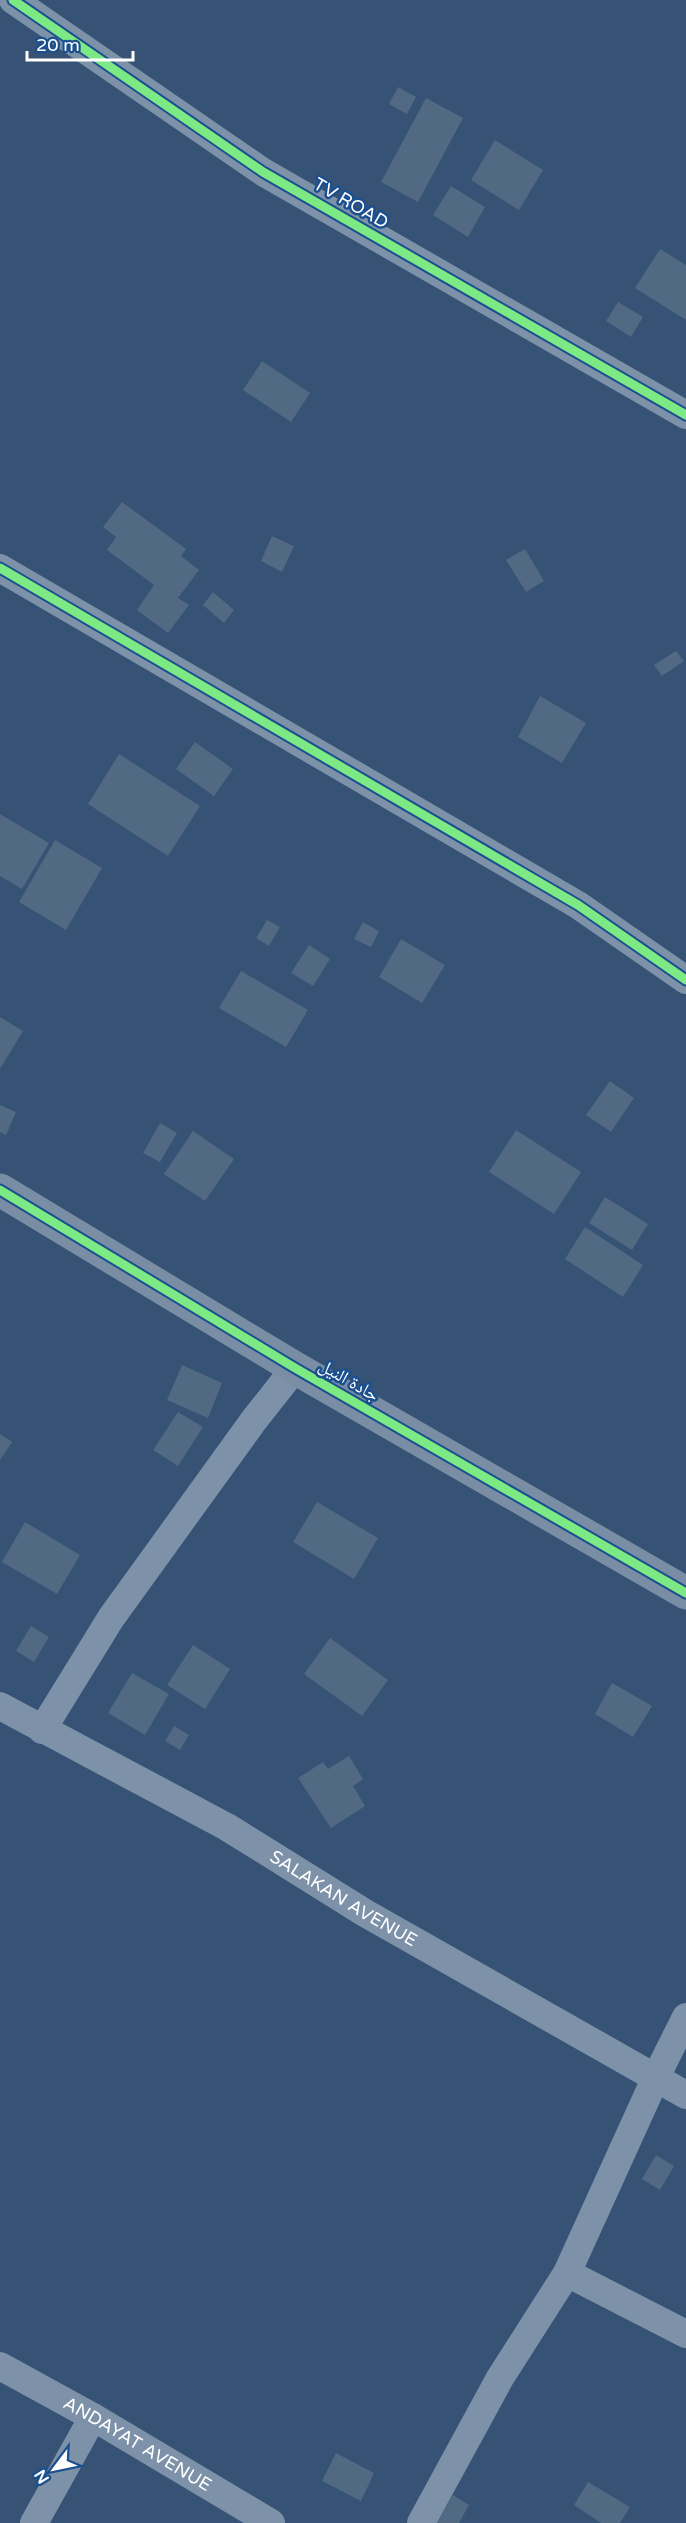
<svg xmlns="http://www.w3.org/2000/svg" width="686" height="2523" font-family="'Varela Round','Noto Naskh Arabic',sans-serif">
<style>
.building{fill:#526984}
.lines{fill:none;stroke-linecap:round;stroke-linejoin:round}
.street{stroke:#7d92a8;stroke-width:28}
.secondary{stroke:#798da4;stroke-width:33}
.cycleway-casing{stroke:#1b4f8f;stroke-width:13}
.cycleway{stroke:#7ce984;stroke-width:9}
.labels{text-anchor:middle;stroke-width:5;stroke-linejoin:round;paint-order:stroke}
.street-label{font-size:18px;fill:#fff;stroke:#1b4f8f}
</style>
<rect width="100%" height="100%" fill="#365274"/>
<!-- building -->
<path class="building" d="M398,87L416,97L407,114L389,104Z
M426,98L463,118L418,202L381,182Z
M495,140L543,170L519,210L471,180Z
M451,186L485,207L468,237L433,215Z
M660,249L686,265V320L635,288Z
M618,302L643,317L631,337L606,321Z
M262,361L310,393L291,422L243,390Z
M122,502L186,549L181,556L199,570L178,598L189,605L168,633L137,610L154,585L107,550L116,537L103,527Z
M272,536L294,546L282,572L261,561Z
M525,549L544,581L526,592L506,560Z
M213,592L234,610L224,623L203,605Z
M676,651L684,661L662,676L654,665Z
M540,696L586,723L562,763L518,737Z
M195,742L233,769L214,796L176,769Z
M119,754L200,806L168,856L88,804Z
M0,814L49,843L22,889L0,876Z
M55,840L102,868L66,930L19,902Z
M267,920L280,927L269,946L256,938Z
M363,922L379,931L371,947L354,939Z
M401,939L445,965L422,1003L379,977Z
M309,945L330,959L313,986L291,973Z
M241,971L308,1010L286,1047L219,1008Z
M0,1017L23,1031L0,1069Z
M610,1081L634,1098L611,1132L586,1115Z
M0,1105L16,1112L6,1135L0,1132Z
M160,1123L177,1133L160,1162L143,1153Z
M516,1130L581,1172L554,1214L489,1172Z
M193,1131L234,1159L205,1201L164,1174Z
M605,1197L648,1224L632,1250L589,1223Z
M585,1227L643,1265L623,1297L565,1259Z
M182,1365L222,1383L208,1418L167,1400Z
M178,1412L203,1427L178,1466L153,1450Z
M0,1434L12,1442L0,1460Z
M317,1502L378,1538L354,1579L293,1542Z
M25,1522L80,1555L57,1594L2,1562Z
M31,1626L49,1637L34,1662L16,1651Z
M330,1638L388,1680L362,1716L304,1674Z
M193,1645L230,1669L205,1709L167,1685Z
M132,1673L169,1694L145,1735L108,1713Z
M612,1683L652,1706L633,1737L595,1714Z
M174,1726L189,1735L180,1750L165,1741Z
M349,1756L363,1779L353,1786L365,1806L331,1828L298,1778L323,1762L328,1769Z
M656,2155L674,2166L660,2190L642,2179Z
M336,2453L374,2473L361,2501L322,2481Z
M588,2482L630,2507L620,2523H601L574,2505Z
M453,2495L469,2505L459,2523H437Z"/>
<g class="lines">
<!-- street -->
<g class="street">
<path d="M13,0L263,172L686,415"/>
<path d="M0,568L578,905L686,980"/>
<path id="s1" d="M0,1706L227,1827L365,1913L686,2095"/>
<path d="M42,1730L111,1618L254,1420L295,1368"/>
<path d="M567,2273L686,2334"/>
<path id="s2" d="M0,2366L93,2417L271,2523"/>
<path d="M34,2523L93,2417"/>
<path d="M421,2523L500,2378L567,2273L656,2077L686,2017"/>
</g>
<!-- secondary -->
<path class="secondary" d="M0,1190L295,1368L686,1593"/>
<defs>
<path id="cycleway" d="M13,0L263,172L686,415
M0,568L578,905L686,980
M0,1190L295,1368L686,1593"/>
</defs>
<!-- cycleway casing -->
<use href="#cycleway" class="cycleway-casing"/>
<!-- cycleway -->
<use href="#cycleway" class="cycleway"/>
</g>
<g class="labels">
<!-- street labels -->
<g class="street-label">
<text transform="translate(351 203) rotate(30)" y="6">TV ROAD</text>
<text transform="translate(349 1380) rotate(30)" y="6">جادة النيل</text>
<text dy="6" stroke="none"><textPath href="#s1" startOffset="394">SALAKAN AVENUE</textPath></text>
<text dy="6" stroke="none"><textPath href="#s2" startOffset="158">ANDAYAT AVENUE</textPath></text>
</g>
</g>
<!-- north arrow -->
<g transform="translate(54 2469) rotate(238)" stroke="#1b4f8f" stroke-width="4.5" paint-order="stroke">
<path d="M0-4.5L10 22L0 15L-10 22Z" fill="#ffffff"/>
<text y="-9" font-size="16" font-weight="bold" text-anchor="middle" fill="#ffffff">N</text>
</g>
<!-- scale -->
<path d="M27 51v9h106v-9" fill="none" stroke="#ffffff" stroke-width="3"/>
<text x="36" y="51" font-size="18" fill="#ffffff" stroke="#1b4f8f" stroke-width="4.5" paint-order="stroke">20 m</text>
</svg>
